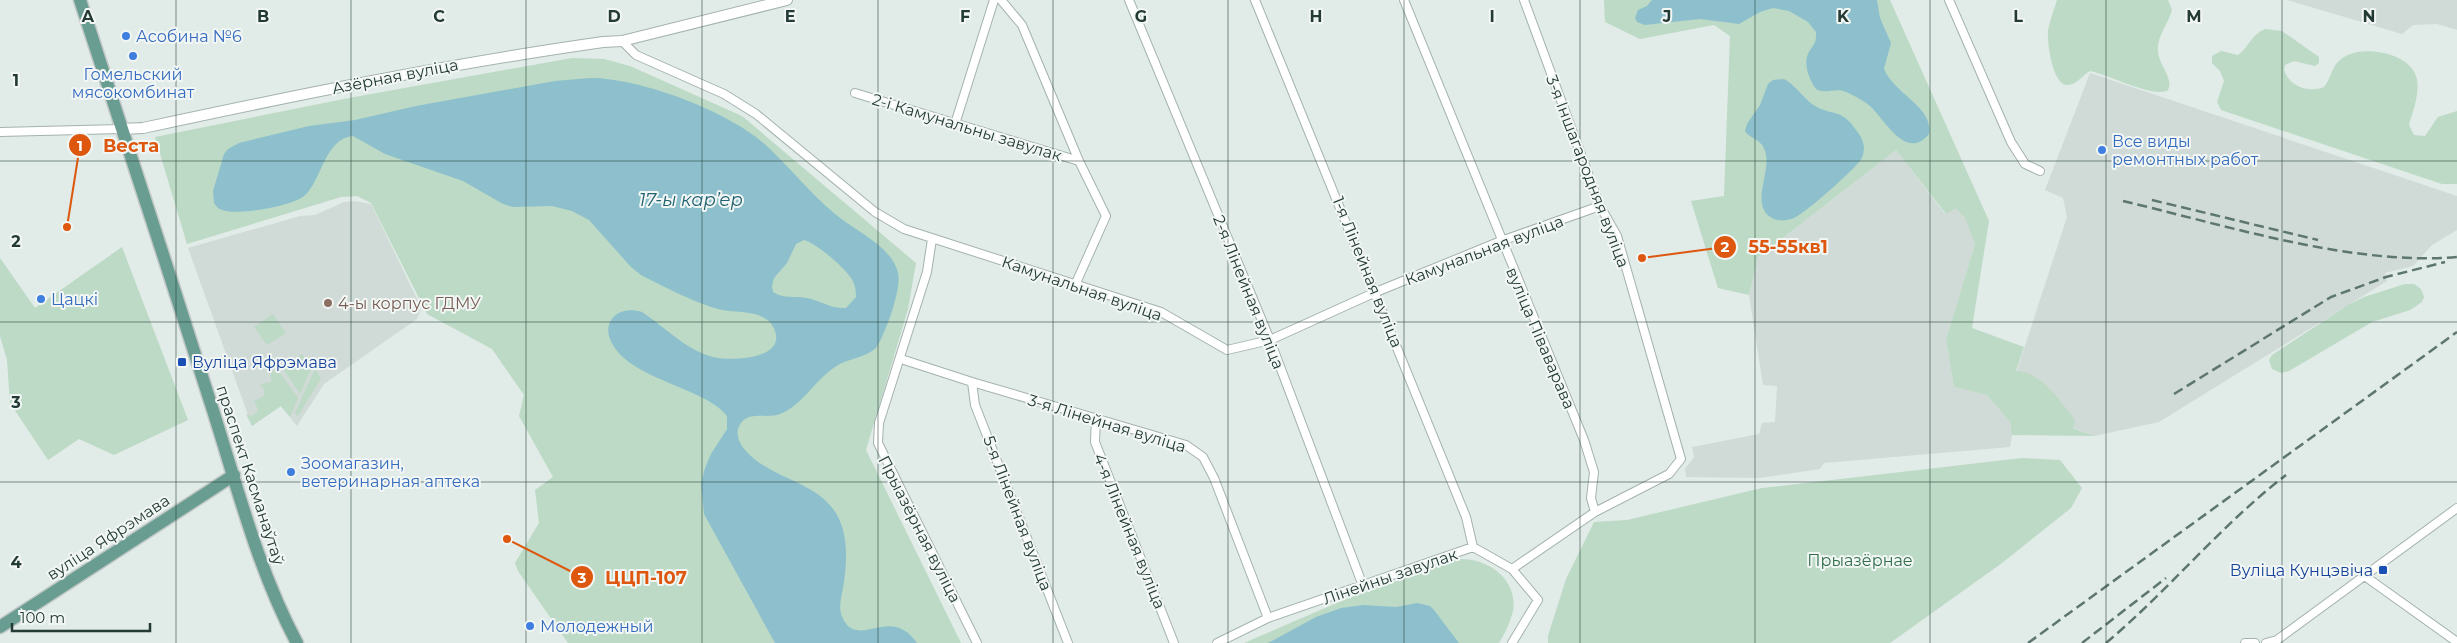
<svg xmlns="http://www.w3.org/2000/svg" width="2457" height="643" font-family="Montserrat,sans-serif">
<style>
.built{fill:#d0dad6}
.green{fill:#bcdac5}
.water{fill:#8dc0cc;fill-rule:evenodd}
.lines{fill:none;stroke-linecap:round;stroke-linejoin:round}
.minor-casing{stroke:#a4b2ae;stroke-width:10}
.tertiary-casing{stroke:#a4b2ae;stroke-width:12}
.primary-casing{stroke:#c1c8c6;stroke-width:15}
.minor{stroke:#fff;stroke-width:8}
.tertiary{stroke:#fff;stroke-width:10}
.primary{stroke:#699d91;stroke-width:12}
.rail{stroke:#5d7670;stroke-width:2.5;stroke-dasharray:10 5;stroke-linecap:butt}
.grid{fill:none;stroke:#233a35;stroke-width:1;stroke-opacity:0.55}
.shop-dot{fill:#3f7fe0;stroke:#f2f7f5;stroke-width:2}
.education-dot{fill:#8d6e63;stroke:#f2f7f5;stroke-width:2}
.transit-dot{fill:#1a4fb4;stroke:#f2f7f5;stroke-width:2}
.labels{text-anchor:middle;stroke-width:4;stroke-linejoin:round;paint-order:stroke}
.shop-label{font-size:16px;fill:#366cbe;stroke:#f2f7f5;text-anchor:start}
.street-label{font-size:16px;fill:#233a35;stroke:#f2f7f5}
.education-label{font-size:16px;fill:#785e54;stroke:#f2f7f5;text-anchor:start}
.transit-label{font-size:16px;fill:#164399;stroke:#f2f7f5;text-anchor:start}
.park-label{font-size:16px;fill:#306e4a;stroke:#f2f7f5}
.water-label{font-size:18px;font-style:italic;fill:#226171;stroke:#f2f7f5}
.grid-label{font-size:16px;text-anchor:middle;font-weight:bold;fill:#233a35;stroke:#f2f7f5;stroke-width:4;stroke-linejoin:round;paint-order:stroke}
.leader{fill:none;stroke:#de570e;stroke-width:2}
.callout-dot{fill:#de570e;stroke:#f2f7f5;stroke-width:2}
.mark-label{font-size:15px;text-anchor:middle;font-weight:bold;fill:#fff}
.callout-label{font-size:18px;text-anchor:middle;font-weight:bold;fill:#de570e;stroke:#f2f7f5;stroke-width:4;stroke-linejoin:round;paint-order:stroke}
</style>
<rect width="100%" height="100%" fill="#e1ebe7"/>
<!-- built -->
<path class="built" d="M2287,0H2457V30L2437,24L2413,25L2402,34Z
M2090,73L2457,196V230L2432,245L2413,266L2385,273L2387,281L2159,422L2094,436L2007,401L2067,217L2063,198L2045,190Z
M1896,150L1945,214L1956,207L1965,218L1975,244L1946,340L1954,387L1987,395L2010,422L2012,435L2010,447L1824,463L1820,469L1759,478L1686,477L1685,469L1694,457L1692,447L1759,434L1762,423L1775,422L1777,386L1763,385L1749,295L1758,257Z
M355,201L371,204L421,307L420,312L417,319L324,384L297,426L281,406L252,426L188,248L300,216L315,215L344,202Z"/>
<!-- green -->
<path class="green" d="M1604,0H1890L1989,221L1972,328L2024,347L2016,371C2042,372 2058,399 2073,417L2075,421L2073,428L2094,436L2012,435L2010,422L1987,395L1954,387L1946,340L1975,244L1965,218L1956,208L1946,214L1896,150L1758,257L1749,295L1718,288L1691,201L1724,196L1730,36L1714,25L1640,39L1605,22Z
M2057,0H2168L2172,10C2168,25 2156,37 2158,52C2159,65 2174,79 2168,90C2154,99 2108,74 2090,71C2082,75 2077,85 2067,85C2052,84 2047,42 2048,30C2050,20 2054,10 2057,0Z
M2265,29L2282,31L2319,57V63L2315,66L2294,61L2285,65L2284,70C2290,87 2308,93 2324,87C2331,79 2331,68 2339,61C2356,43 2408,51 2416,76C2421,91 2413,110 2409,125L2414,135L2425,136L2438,117L2457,111V184H2442L2221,110L2217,102L2224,81L2220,71L2212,63V56L2221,51L2238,55C2249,47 2251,35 2265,29Z
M572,58L604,59L630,66L742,116L916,263L908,309L866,450L961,643H568L518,571L515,563L539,523L535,490L553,477L519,416L524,395L492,349L427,314L371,203L357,196L341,197L187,244L155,137L349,98Z
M122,247L188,420L114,455L79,439L48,460L10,403L7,360L0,336V258L35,308Z
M2405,284H2414L2421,289L2424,297L2422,302L2410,310L2372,322L2289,371L2281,373L2272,369L2269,360L2272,355L2348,305L2364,297Z
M273,314L286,333L267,345L254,327Z
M302,354L311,369L300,394L282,367Z
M277,369L298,398L290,417L281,406L252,426L246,414L251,416L257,412L258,409L254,401L264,396L265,391L260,384L271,382V373Z
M315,369L321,378L298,416L295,413Z
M2022,458L2060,460L2082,488L2071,508L2002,563L1890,643H1548V636L1566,579L1594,522L1627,520L1762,488Z
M1459,559C1488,558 1518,579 1513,611C1510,623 1505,633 1499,643H1244L1346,599Z"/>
<!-- water -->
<path class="water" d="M1652,0H1877L1880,18L1891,43L1884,69C1894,94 1934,107 1929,134C1907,161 1886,122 1872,108C1865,101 1855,96 1846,92C1835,87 1826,95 1816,89C1810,81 1803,65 1808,54C1812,45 1817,44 1816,32L1808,22L1789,11L1773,8L1760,12L1739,24L1700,19L1645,25L1637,22L1635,18L1638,10L1647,6Z
M590,78C641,78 731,112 768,147C791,169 811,194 835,214C855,231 892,246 898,273C902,289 885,335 876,348C864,359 847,358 835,367C815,380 803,405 780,414C768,419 750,411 741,423C734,432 739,443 745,450C771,480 817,480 837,515C848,534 847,561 844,582C842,598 835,610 847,625C865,643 892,607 917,643H775L704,514L701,484L705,468L711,454L727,429V416C706,388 633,380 613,345C599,323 618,304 642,312C665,327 686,350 713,357C728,361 780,360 776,335C775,329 772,323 766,319C753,310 734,313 718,309C696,303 662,286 641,275L631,267L589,220L572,211L552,206L513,207L503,204L463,181L385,154L353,136C324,139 322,181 304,196C293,206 237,216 222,210C218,209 216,206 214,203L213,191L224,154L228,149L239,143L309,126L355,120L416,106L555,81ZM804,240C815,242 846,269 851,278C855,284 856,290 856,297L846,308C832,309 821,301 807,298C794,295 786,300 773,292L772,286L774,278L787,263L796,244Z
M1784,79C1795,85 1802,96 1812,104C1831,117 1841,107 1856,130C1860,135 1863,140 1864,147C1864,152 1863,157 1860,161C1850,173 1807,212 1794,218C1786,221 1776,222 1769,216C1751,201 1772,171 1765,151C1761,138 1751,140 1745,131L1747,124L1760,105L1768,84L1773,80Z
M1417,603L1430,606L1434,610L1459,643H1268L1316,617L1341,608L1363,605L1396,607Z"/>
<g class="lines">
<defs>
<path id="minor" d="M1001,0L1022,25L1079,161L1106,216L1076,283
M1129,0L1270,340L1363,586
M1255,0L1466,517L1473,547
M1404,0L1584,440L1594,472L1591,498L1595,512
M1949,0L2011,142L2025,164L2040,171
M622,41L636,55L724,94L756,114L875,212L904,229L1161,312L1227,350L1270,340L1376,292L1501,241L1600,206
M855,93L1079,161
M955,124L994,0
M0,132L121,129
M932,239L927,272L879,423L878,443L977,643
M901,359L972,382L1186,445L1203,457L1214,478L1268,618
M972,382L975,405L1068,643
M1096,417L1095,442L1174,643
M1512,569L1538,600L1512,643
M2366,577L2457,642
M1217,643L1268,618L1473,547L1512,569L1595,512L1669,474L1681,459L1617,236L1600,206L1524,0
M2245,643H2255
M2266,643L2277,640L2457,508"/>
<path id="tertiary" d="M121,129L143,128C296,95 448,64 603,42L622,41L787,0"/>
<path id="primary" d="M80,0C123,133 167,265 209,398C236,481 256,566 297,643
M0,627L234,475"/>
</defs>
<!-- minor casing -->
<use href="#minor" class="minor-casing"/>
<!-- tertiary casing -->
<use href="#tertiary" class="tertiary-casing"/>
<!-- primary casing -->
<use href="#primary" class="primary-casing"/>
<!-- minor -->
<use href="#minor" class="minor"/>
<!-- tertiary -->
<use href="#tertiary" class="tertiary"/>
<!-- primary -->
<use href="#primary" class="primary"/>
<!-- rail -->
<path class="rail" d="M2152,200L2318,240
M2123,201C2225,225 2352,266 2457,257
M2174,394L2331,297L2386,277L2445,262
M2028,643L2457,332
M2082,643L2166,578
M2106,643C2169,590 2221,525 2286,475"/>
</g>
<!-- grid -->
<path class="grid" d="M176,0V643M351,0V643M526,0V643M702,0V643M878,0V643M1053,0V643M1228,0V643M1404,0V643M1580,0V643M1755,0V643M1930,0V643M2106,0V643M2282,0V643M0,161H2457M0,322H2457M0,482H2457"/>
<!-- markers -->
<g class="shop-dot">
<circle cx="126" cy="36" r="5"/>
<circle cx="133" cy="56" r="5"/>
<circle cx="2102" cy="150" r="5"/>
<circle cx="41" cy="299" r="5"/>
<circle cx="291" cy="472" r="5"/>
<circle cx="530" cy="626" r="5"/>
</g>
<circle class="education-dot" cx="328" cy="303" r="5"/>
<g class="transit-dot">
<rect x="177" y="357" width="10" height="10" rx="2.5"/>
<rect x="2378" y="565" width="10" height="10" rx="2.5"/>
</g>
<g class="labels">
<!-- shop labels -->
<g class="shop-label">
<text x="136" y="42">Асобина №6</text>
<text x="133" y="80" text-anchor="middle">Гомельский<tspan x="133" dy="18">мясокомбинат</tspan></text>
<text x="2112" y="147">Все виды<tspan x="2112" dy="18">ремонтных работ</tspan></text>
<text x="51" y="305">Цацкі</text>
<text x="301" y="469">Зоомагазин,<tspan x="301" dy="18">ветеринарная аптека</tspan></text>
<text x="540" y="632">Молодежный</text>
</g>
<!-- street labels -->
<g class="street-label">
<text transform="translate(395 76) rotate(-11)" y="6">Азёрная вуліца</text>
<text transform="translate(967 127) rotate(17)" y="6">2-і Камунальны завулак</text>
<text transform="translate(1588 171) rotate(69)" y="6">3-я Іншагародняя вуліца</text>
<text transform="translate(1484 250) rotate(-21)" y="6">Камунальная вуліца</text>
<text transform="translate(1368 272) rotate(68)" y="6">1-я Лінейная вуліца</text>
<text transform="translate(1082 288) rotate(19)" y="6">Камунальная вуліца</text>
<text transform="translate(1249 292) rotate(68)" y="6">2-я Лінейная вуліца</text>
<text transform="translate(1541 338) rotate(67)" y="6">вуліца Піваварава</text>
<text transform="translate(1107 423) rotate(17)" y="6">3-я Лінейная вуліца</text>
<text transform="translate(251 475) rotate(72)" y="6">праспект Касманаўтаў</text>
<text transform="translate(1018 513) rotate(69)" y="6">5-я Лінейная вуліца</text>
<text transform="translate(920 529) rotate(63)" y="6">Прыазёрная вуліца</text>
<text transform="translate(1130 531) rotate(68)" y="6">4-я Лінейная вуліца</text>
<text transform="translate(108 537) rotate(-33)" y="6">вуліца Яфрэмава</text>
<text transform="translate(1390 576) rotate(-19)" y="6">Лінейны завулак</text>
</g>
<!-- education labels -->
<g class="education-label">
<text x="338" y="309">4-ы корпус ГДМУ</text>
</g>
<!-- transit labels -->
<g class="transit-label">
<text x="192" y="368">Вуліца Яфрэмава</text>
<text x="2373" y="576" text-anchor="end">Вуліца Кунцэвіча</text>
</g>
<!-- park labels -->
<g class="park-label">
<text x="1860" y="566">Прыазёрнае</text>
</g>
<!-- water labels -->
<g class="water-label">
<text x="691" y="206">17-ы кар’ер</text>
</g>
</g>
<g class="grid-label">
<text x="88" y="22">A</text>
<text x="263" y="22">B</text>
<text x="439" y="22">C</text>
<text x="614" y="22">D</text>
<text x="790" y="22">E</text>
<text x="965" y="22">F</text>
<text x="1141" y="22">G</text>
<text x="1316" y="22">H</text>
<text x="1492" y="22">I</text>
<text x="1667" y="22">J</text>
<text x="1843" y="22">K</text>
<text x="2018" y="22">L</text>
<text x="2194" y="22">M</text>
<text x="2369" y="22">N</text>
<text x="16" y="86">1</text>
<text x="16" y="247">2</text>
<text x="16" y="408">3</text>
<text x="16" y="568">4</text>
</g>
<!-- callouts -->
<path class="leader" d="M67 227L80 145M1642 258L1725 247M507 539L582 577"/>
<g class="callout-dot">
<circle cx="67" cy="227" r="5"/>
<circle cx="1642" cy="258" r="5"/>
<circle cx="507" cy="539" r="5"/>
<circle cx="80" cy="145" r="12"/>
<circle cx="1725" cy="247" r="12"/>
<circle cx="582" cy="577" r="12"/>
</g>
<g class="mark-label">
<text x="80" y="151">1</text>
<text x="1725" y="252">2</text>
<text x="582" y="583">3</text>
</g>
<g class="callout-label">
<text x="131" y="152">Веста</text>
<text x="1788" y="253">55-55кв1</text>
<text x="646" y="584">ЦЦП-107</text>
</g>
<!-- scale -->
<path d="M12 623v8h138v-8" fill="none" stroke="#233a35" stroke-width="2.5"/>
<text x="20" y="623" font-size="15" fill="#233a35" stroke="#f2f7f5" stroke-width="4" paint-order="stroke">100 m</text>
</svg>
